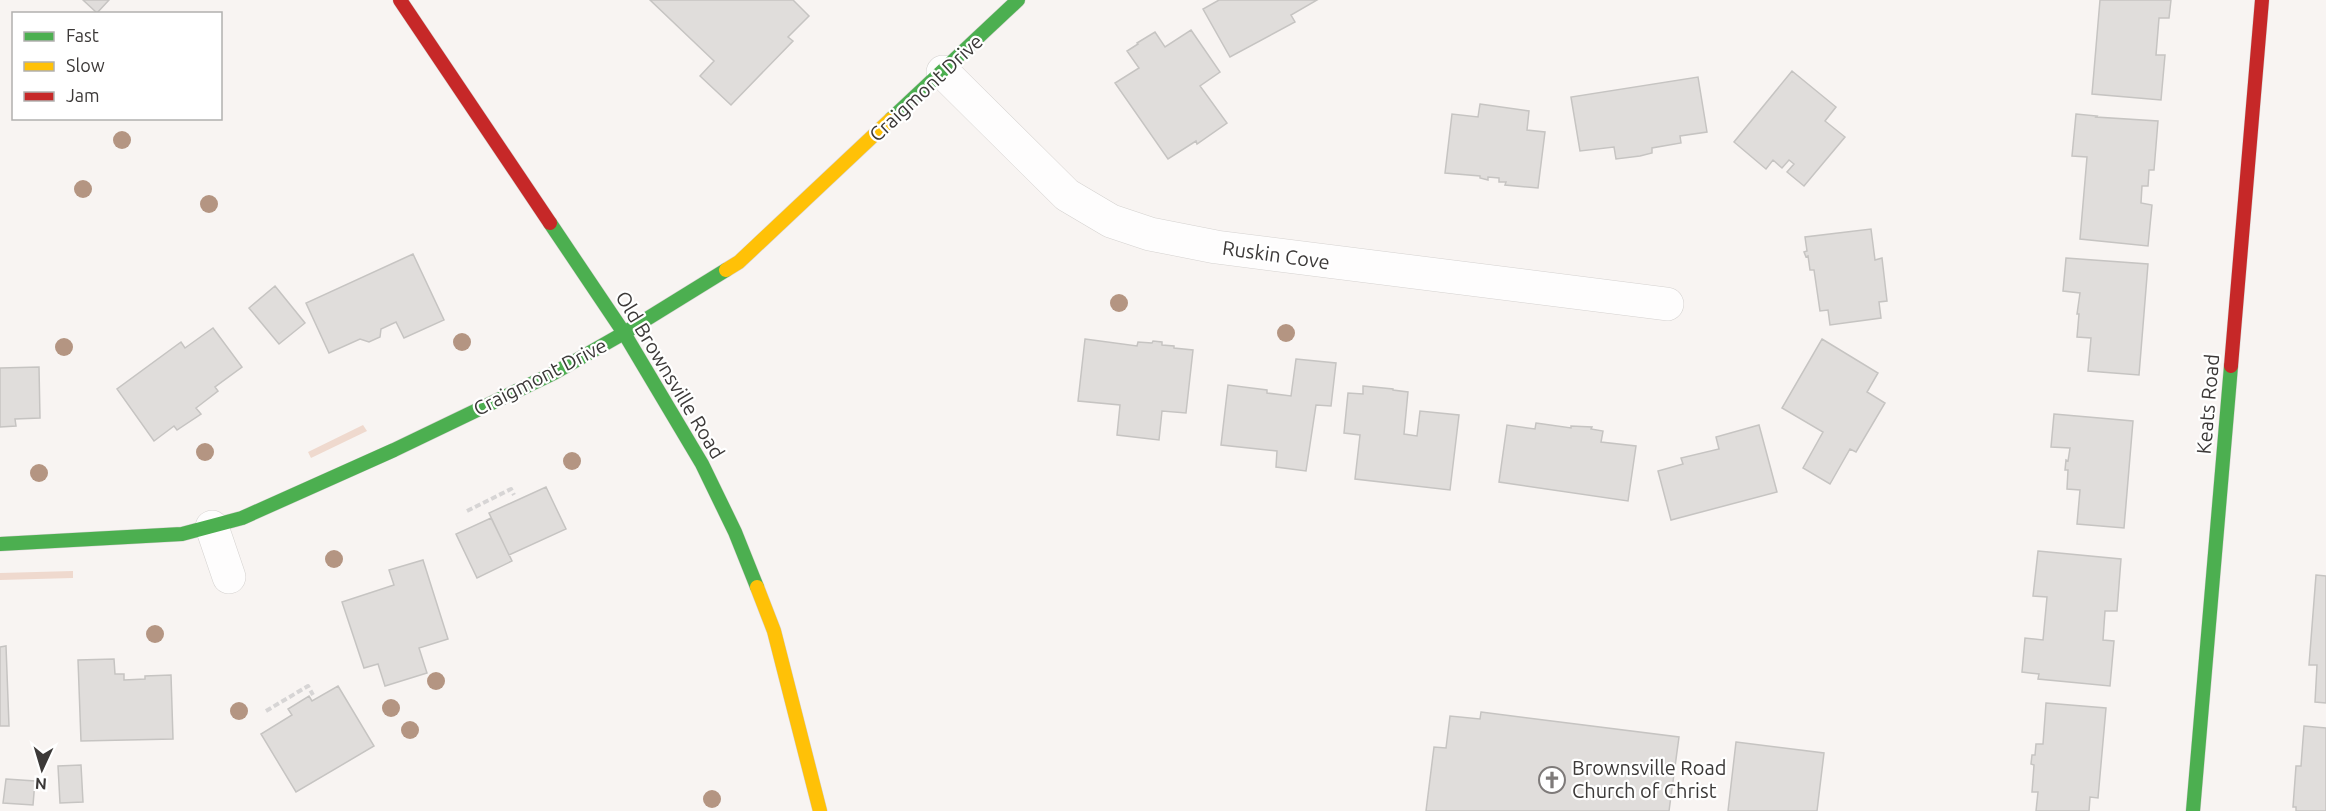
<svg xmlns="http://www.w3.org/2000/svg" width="2326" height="811" font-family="Ubuntu,sans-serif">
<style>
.green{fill:#efd9ce}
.building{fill:#e0dddb;stroke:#c6c4c2;stroke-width:1.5}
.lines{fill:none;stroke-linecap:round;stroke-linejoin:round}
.street-casing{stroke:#d5d2d0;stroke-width:34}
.fast-casing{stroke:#d5d2d0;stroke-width:15}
.slow-casing{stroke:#d5d2d0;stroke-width:15}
.jam-casing{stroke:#d5d2d0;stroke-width:15}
.path{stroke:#d7d5d5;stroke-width:4;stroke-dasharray:6 3;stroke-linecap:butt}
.street{stroke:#fefdfd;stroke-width:33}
.fast{stroke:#4caf50;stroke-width:14}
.slow{stroke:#ffc107;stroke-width:14}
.jam{stroke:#c62828;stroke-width:14}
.tree{fill:#b49582}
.labels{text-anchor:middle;stroke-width:4.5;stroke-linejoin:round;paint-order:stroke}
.street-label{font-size:20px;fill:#3c3938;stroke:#fff}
.poi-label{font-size:20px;fill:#3c3938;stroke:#fff;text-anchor:start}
</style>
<rect width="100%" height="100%" fill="#f8f4f2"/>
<!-- green -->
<path class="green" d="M363,425L367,431L311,458L308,452Z
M73,571V578L0,580V573Z"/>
<!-- building -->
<path class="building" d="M83,0H109L97,13Z
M650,0H793L809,16L788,37L793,41L731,105L700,76L714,61Z
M1219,0H1317L1291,15L1295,22L1230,57L1203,9Z
M2100,0H2171L2169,18H2159L2156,55H2165L2161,100L2092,94Z
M1191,30L1220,72L1200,86L1227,123L1197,144L1196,141L1168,159L1115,83L1139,68L1127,51L1138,44L1137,43L1155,32L1165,47Z
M1792,71L1836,107L1825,121L1845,137L1804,186L1787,172L1794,164L1789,160L1782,168L1773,160L1766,169L1734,142Z
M1698,77L1707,132L1680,136L1681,143L1652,148V153L1640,156L1616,159L1614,147L1580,151L1571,97Z
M1480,104L1529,111L1527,130L1545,132L1538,188L1505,185L1506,182H1499V178L1488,177V180L1480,178V176L1445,173L1452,114L1478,117Z
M2076,114L2097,116L2096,117L2158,121L2154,170H2149L2148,186H2142L2141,203L2152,205L2148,246L2080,239L2087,157L2072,156Z
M1871,229L1875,260L1882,258L1887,301L1879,302L1881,318L1830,325L1828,310L1820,311L1814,270H1810L1808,256L1806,257L1804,252L1807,251L1805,237Z
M413,254L444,320L404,338L396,322L381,329L380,337L369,342L360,339L329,353L306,303Z
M2066,258L2148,264L2139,375L2088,371L2091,338L2077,337L2079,314H2077L2080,293L2063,291Z
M275,286L305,323L279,344L249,308Z
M213,328L242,367L215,387L218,391L196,408L201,414L177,430L174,426L154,441L117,389L181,342L185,348Z
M1085,339L1137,346L1138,342L1152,343L1153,341L1162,342V345L1174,346V348L1193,350L1186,413L1162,411L1159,440L1117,435L1120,405L1078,401Z
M1822,339L1878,373L1867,392L1885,403L1856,452L1850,449L1830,484L1803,468L1823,432L1782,408Z
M1296,359L1336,363L1331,406L1316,405L1306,471L1276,467L1277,451L1221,445L1228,385L1267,390V393L1291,396Z
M39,367L40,418L15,419L16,426L0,427V368Z
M1363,386L1393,389V390L1408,392L1404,434L1417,436L1420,411L1459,415L1450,490L1355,479L1360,435L1344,433L1348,393L1363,394Z
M2054,414L2133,421L2124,528L2077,524L2080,490L2067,489L2068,470H2065L2066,460L2068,461L2070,448L2051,447Z
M1536,423L1571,428V426L1592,427L1591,429L1603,431L1601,442L1636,446L1628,501L1499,482L1507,425L1535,429Z
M1759,425L1777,492L1671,520L1658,471L1683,464L1681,458L1719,449L1716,437Z
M546,487L566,529L509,555L489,513Z
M491,518L512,561L477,578L456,534Z
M2038,551L2121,559L2117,611H2105L2103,640L2114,641L2110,686L2038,679L2039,674L2022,672L2025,638L2043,640L2047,597L2033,596Z
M423,560L448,639L419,648L427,673L385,686L378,664L364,668L342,602L394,585L389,570Z
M2316,575L2326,576V703L2315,702L2317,665H2309Z
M6,646L9,726H0V647Z
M114,659L115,674H124V680L145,679V676L171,675L173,739L81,741L78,660Z
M338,686L374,746L296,792L261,734L292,715L288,709L309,696L312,701Z
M2046,703L2106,708L2098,798L2090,797L2089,811H2036L2038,792H2032L2034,765L2031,764L2032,755H2035L2036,744H2043Z
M1481,712L1679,737L1669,811H1426L1434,747L1446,748L1450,716L1480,719Z
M2304,726L2326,728V811H2296V807H2293L2296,766H2301Z
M1736,742L1824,753L1817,811H1728Z
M81,765L83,802L60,803L58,766Z
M6,779L35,781L33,805L3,803Z"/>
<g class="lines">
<defs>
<path id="street" d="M943,72L1067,195L1111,221L1150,234L1216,247L1667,304
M212,527L229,577"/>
<path id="fast" d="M891,119L1018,0
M550,223L624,333L702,464L735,532L757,587
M0,544L182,534L242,518L394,450L554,373L624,333L726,270
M2193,811L2231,366"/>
<path id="slow" d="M726,270L739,262L891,119
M757,587L774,631L820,811"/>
<path id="jam" d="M400,0L550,223
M2231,366L2262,0"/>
</defs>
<!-- street casing -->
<use href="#street" class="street-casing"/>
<!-- fast casing -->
<use href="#fast" class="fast-casing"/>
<!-- slow casing -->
<use href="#slow" class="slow-casing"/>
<!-- jam casing -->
<use href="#jam" class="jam-casing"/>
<!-- path -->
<path class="path" d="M467,511L511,489L514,495
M266,711L308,686L313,695"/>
<!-- street -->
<use href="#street" class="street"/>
<!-- fast -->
<use href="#fast" class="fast"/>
<!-- slow -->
<use href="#slow" class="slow"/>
<!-- jam -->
<use href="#jam" class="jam"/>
</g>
<!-- trees -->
<g class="tree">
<circle cx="122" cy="140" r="9"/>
<circle cx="83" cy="189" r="9"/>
<circle cx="209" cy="204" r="9"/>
<circle cx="1119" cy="303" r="9"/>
<circle cx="1286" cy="333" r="9"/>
<circle cx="462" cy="342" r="9"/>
<circle cx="64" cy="347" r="9"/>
<circle cx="205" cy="452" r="9"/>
<circle cx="572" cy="461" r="9"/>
<circle cx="39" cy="473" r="9"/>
<circle cx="334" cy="559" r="9"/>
<circle cx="155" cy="634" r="9"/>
<circle cx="436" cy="681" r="9"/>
<circle cx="391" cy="708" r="9"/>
<circle cx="239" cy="711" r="9"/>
<circle cx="410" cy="730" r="9"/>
<circle cx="712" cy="799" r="9"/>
</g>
<!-- icons -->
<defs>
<symbol id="church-ring" viewBox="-11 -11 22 22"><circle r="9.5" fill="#fff" stroke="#7e7a79" stroke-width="1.5"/><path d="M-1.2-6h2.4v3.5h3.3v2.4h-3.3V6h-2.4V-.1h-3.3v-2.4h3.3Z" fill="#7e7a79"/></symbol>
</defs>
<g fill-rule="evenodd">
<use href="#church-ring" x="1537" y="765" width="30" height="30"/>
</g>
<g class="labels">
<!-- street labels -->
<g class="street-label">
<text transform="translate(926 88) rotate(-43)" y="7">Craigmont Drive</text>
<text transform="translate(1276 255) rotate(8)" y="7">Ruskin Cove</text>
<text transform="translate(670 375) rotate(59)" y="7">Old Brownsville Road</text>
<text transform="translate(540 377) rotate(-27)" y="7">Craigmont Drive</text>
<text transform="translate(2208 404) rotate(-85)" y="7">Keats Road</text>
</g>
<!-- poi labels -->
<g class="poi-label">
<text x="1572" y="775">Brownsville Road<tspan x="1572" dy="23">Church of Christ</tspan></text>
</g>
</g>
<!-- legend -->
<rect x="12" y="12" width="210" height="108" fill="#ffffff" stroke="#b1b0af" stroke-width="1.5"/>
<rect x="24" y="32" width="30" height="9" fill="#4caf50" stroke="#b1b0af" stroke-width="1.5"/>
<text x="66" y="42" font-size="18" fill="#3c3938">Fast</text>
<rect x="24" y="62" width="30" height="9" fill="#ffc107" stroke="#b1b0af" stroke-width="1.5"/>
<text x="66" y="72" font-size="18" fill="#3c3938">Slow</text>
<rect x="24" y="92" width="30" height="9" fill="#c62828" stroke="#b1b0af" stroke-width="1.5"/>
<text x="66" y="102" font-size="18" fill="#3c3938">Jam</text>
<!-- north arrow -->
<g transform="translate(42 769) rotate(184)" stroke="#ffffff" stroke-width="4.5" paint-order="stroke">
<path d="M0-4.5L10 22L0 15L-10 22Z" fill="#3c3938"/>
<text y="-9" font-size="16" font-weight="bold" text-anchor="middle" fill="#3c3938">N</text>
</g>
</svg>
